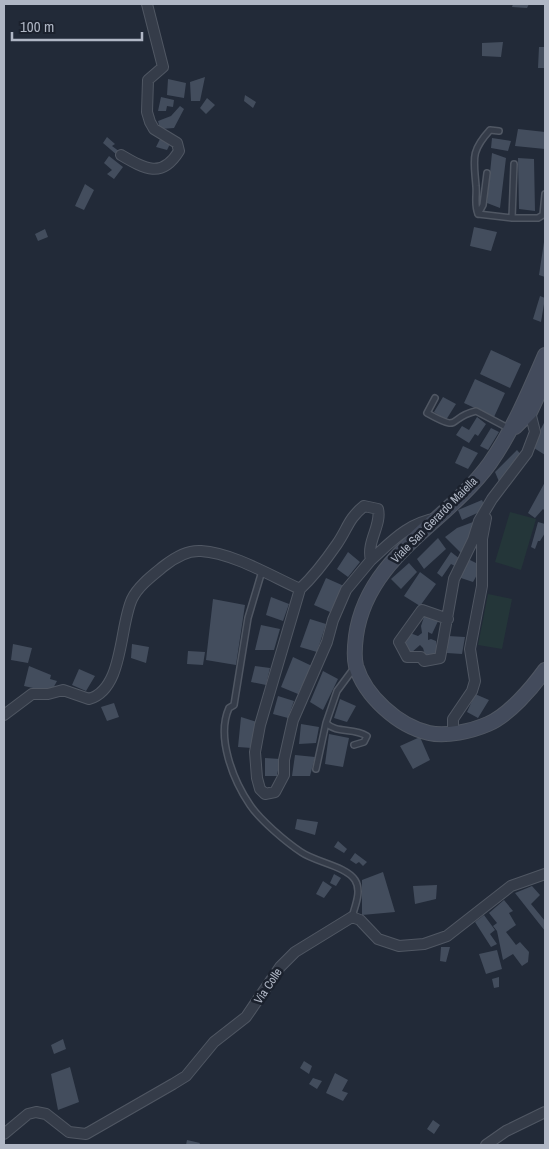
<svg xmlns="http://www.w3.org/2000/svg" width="549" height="1149" font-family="'Archivo Narrow',sans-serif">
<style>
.green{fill:#243639}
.building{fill:#434d5d}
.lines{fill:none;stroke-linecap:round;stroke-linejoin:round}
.service-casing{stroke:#505763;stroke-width:8}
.minor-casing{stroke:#505763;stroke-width:12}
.secondary-casing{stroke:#505763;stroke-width:16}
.path{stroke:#415357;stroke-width:1;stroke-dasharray:4 4;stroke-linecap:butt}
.service{stroke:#353c49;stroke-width:5}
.minor{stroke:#353c49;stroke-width:10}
.secondary{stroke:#434b5c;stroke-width:14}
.labels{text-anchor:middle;stroke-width:5;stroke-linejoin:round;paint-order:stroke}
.street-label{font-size:12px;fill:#b0b7c5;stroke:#1b212d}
</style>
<rect width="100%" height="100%" fill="#222a38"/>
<!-- green -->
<path class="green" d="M510,512L536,519L521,570L495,562Z
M488,594L512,599L502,649L478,645Z"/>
<!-- building -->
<path class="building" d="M513,4H529L527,8L512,7Z
M503,42L501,57L482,56V43Z
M539,47H545V68H538Z
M205,77L200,101H191L190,82Z
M168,79L186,83L184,98L167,95Z
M245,95L256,102L253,108L244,101Z
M161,97L174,100L173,107L167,106L166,111H158Z
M207,98L215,105L206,114L200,108Z
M180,106L184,109L174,128L160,129L158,121L171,116Z
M518,129L545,132V149L515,146Z
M107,137L115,144L112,146L120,152L117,155L103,143Z
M492,138L511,141L508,151L491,148Z
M160,139L171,142L167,150L156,147Z
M492,153L506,158L500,208L487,203Z
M109,156L123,167L114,179L107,174L112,170L104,163Z
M518,158L534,159L535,211L519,209Z
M85,184L94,190L84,210L75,206Z
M474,227L497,232L491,251L470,246Z
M45,229L48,237L38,241L35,234Z
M544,242H545V277L539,275Z
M540,296L545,298L541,322L533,319Z
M491,350L521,364L510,388L480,374Z
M475,379L505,393L494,417L464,403Z
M443,397L456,404L446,420L434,412Z
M477,417L486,424L478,436L475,434L469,443L456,435L462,426L469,430Z
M545,421V455L534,448L536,438Z
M491,428L499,432L488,450L480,446Z
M463,446L478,453L468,469L455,463Z
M517,450L523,457L500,484L495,472Z
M545,482V511L543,509L535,518L528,513Z
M482,500L486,509L462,520L458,510Z
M473,522L476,528L462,554L445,537L457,528Z
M538,522L545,524V533L540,541H538L535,549L531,547Z
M438,538L446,549L424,569L417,559Z
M348,552L360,562L348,577L337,569Z
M451,552L460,559L455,566L451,564L442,577L437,573Z
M466,558L482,566L473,582L458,577Z
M409,563L417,572L401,589L391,579Z
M420,572L436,584L420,606L404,596Z
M326,578L344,586L330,612L314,605Z
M271,597L289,604L283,621L266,615Z
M213,599L245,605L236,665L206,660Z
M425,614L439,619L432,634L428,632V640L431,639L436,641L438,656L426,658L423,648L420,645L411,653L402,643L410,633L418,636L422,633L421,626Z
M310,619L326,624L317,652L300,647Z
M261,625L280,629L274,650H255Z
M448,636L465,637L462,654L447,653Z
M13,644L32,648L28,663L11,660Z
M132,644L149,647L146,663L131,658Z
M188,651L205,652L203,665L187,664Z
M293,657L312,666L298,694L281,687Z
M29,666L51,675L50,679L57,681L51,692L24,686Z
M255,666L270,668L266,685L251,682Z
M79,669L95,676L86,691L72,685Z
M323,671L338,679L323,710L310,702Z
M475,694L489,700L478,718L467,712Z
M278,696L294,701L288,718L273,714Z
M340,699L356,706L347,722L334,718Z
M114,703L119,717L107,721L101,707Z
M241,717L257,722L252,748L238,747Z
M301,724L319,727L316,743L299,744Z
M329,734L349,738L343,767L325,764Z
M420,737L430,760L413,769L400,746Z
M295,755L315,757L310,776H292Z
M265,758L280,759L277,776H265Z
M297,819L318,822L315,835L295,829Z
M338,841L347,849L344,853L334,847Z
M355,853L367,862L363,866L359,862L356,864L350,860Z
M383,872L395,912L362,915V880Z
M334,874L341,878L336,886L330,883Z
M323,881L332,887L324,898L316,894Z
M437,885L436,899L415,904L413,886Z
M532,886L540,895L531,904L545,921V931L515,893Z
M504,900L513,911L509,913L516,925L506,932L516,945L520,942L529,952L528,962L522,966L513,954L503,960L497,931L493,926L497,923L489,913Z
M484,915L495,930L490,934L497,944L491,947L475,922Z
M441,947H450L446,962L440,961Z
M497,950L502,969L486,974L479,954Z
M499,977V987L494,988L492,979Z
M63,1039L66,1049L54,1054L51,1045Z
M304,1061L312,1066L309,1074L300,1068Z
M70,1067L79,1102L58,1110L51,1074Z
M335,1073L348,1080L342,1091L348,1093L343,1101L326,1093Z
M313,1078L322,1081L317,1089L309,1084Z
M433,1120L440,1125L434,1134L427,1129Z
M187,1140L200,1143L199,1145H186Z"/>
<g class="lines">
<defs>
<path id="service" d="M514,164L512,218H538L543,215L545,194
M487,173L483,205L478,214L512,218
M478,214C474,204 477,196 476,186C474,159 470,152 490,130L499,131
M435,398L427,413C463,433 446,418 476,411L508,428
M262,571L248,618L234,705L229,708C216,737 233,780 250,805C260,820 286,842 301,852C315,862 346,866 355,880C362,891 355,906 352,917
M354,668L337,691L326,723C337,734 353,727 367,736L364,742L354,745
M316,769L326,723"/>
<path id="minor" d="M121,155C145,169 162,179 179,151L177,143L154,129L150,122L147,112L148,80L163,67L147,4
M300,589L260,725L255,752L257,778L260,789L265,794L275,792L284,775V760L293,720L327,642L333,620L346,590L371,560
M448,619L422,610L399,642L407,657H421L424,661L440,658L454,579L473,540L479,521L492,499L527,453L535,432L530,412
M4,715L32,694H48L63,690L89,699C124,689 119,627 132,599C138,586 153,575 164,566C174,558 188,550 201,551C233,553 271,576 300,589C314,576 326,560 337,544C348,528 348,519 364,506L378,509C382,525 366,542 371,560C393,540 408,523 438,518
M453,733V719L472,691L475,681L470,649L482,586V539L486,518
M4,1134L28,1114L36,1112L46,1114L69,1132L86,1134L173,1084L186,1076L214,1042L246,1017L280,967L295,952L352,917L360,920L378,939L399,946L424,944L447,936L511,886L545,874
M486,1145L506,1131L545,1112"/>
<path id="secondary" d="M545,355C529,392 513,430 490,463C447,523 367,556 356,636C355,644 354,658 356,666C365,696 398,726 429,733C446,737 472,731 488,724C509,715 532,688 545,670
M515,427L530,412L545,380"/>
</defs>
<!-- service casing -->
<use href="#service" class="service-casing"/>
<!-- minor casing -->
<use href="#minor" class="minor-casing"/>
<!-- secondary casing -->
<use href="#secondary" class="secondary-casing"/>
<!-- path -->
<path class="path" d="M545,842V852"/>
<!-- service -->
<use href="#service" class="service"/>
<!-- minor -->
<use href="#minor" class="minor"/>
<!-- secondary -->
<use href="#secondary" class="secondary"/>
</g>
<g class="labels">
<!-- street labels -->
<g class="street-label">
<text transform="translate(434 520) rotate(-45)" y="4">Viale San Gerardo Maiella</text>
<text transform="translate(268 986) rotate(-56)" y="4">Via Colle</text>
</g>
</g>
<!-- border -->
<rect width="549" height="1149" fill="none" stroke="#b0b7c5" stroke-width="10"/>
<!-- scale -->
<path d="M12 32v8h130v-8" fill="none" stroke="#b0b7c5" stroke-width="2.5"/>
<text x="20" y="32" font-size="15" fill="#b0b7c5" stroke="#1b212d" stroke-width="4" paint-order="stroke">100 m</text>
</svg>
